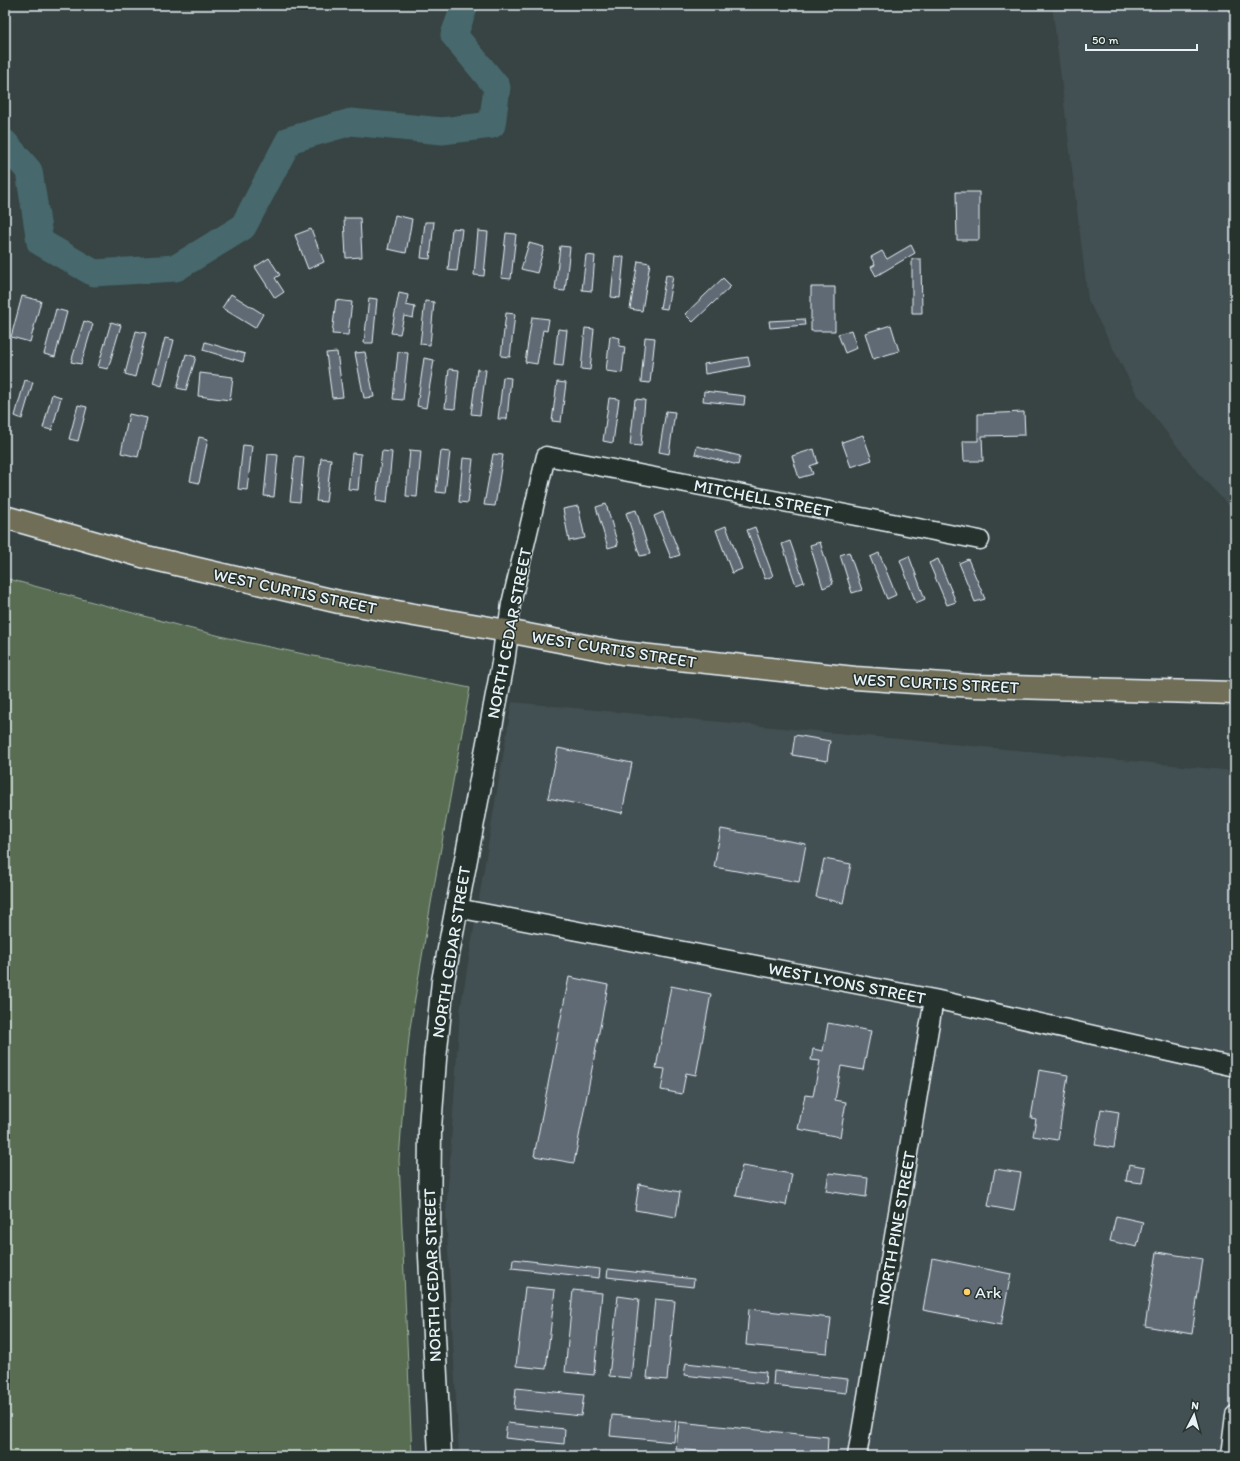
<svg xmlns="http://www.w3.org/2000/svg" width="1240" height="1461" font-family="Itim,sans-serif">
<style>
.built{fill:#435052}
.green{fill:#596d51;stroke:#a0afa4}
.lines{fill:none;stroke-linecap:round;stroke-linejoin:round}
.river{stroke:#46686c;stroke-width:27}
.building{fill:#5f6b75;stroke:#e8f1f8}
.minor-casing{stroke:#e8f1f8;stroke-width:21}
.tertiary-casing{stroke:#e8f1f8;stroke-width:25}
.primary-casing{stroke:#e8f1f8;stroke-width:25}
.minor{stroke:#26332d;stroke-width:18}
.tertiary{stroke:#26332d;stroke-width:22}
.primary{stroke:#716e59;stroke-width:22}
.poi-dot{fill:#ffd166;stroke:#26332d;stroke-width:1.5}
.labels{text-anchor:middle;stroke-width:3;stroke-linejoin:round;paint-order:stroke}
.street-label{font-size:17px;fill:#e8f1f8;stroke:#26332d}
.poi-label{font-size:17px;fill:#e8f1f8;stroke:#26332d;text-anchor:start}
</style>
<rect width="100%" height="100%" fill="#374443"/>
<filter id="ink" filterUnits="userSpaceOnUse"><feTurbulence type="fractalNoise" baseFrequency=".025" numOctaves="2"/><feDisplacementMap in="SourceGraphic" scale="8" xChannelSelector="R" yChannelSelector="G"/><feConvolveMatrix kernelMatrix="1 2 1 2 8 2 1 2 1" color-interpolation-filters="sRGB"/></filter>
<g filter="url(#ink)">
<!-- built -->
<path class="built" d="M1052,5H1235V512L1198,473L1136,393L1088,300Z
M512,702L1235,771V1456H459L446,1214L460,1011Z"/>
<!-- green -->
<path class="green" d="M5,578L184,627L245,642L470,688L431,903L410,1028L405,1077L399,1160L412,1456H5Z"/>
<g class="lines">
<!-- river -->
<path class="river" d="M5,143L29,171L40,242L94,273L176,268L243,227L289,140L351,122L442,131L492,125L497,87L454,35L465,5"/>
</g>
<!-- building -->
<path class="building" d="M956,192H979V240H957Z
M395,215L412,219L406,253L388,249Z
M344,218H360L362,257L346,258Z
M425,222H434L430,259L421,258Z
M452,228L462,229L457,271L448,270Z
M311,229L324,262L308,269L295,235Z
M478,231L488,232L484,276L474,275Z
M506,233L516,234L511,279L501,278Z
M529,243L544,247L537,273L521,269Z
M911,245L915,253L876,276L871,267L875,265L871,257L882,251L887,259Z
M560,246L570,247L565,291L555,290Z
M586,255L595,256L592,291L582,290Z
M615,256L624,257L620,298L611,297Z
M269,258L280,275L275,278L284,292L275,298L255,267Z
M912,259H921L922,313H912Z
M638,261L650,263L642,311L630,309Z
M666,275L673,276L667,309L660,308Z
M723,278L731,286L693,322L685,314Z
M811,287H835V331H811Z
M399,293L408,295L406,305L415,307L413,318L404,316L400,334L391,333Z
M231,294L263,314L255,328L222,308Z
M22,296L41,301L30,342L11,337Z
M369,298L377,299L373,343H364Z
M336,300L352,302L348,335L332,334Z
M425,301L434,302L430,345L420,344Z
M56,309L67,312L55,357L44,354Z
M506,313L515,314L510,357L501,356Z
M532,317L549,319L547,331L543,330L537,364L525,362Z
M804,319L805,325L770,328L769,321Z
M84,321L93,324L81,364L71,362Z
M111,322L121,325L108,369L98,367Z
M891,325L899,351L873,359L865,333Z
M585,328L594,329L590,370L581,369Z
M558,329L567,330L563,366L554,365Z
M851,330L857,348L845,353L838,334Z
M136,331L146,333L135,377L125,374Z
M610,336L620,338L619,346L625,347L622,373L606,371Z
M645,337L655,338L650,383L641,382Z
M165,338L174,340L162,386L153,383Z
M205,342L245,354L243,362L203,350Z
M337,352L343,397L332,398L326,353Z
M365,352L374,397L364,398L355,353Z
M398,352L408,353L403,400L393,399Z
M186,354L196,357L186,390L177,388Z
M748,357L750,366L705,374L704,364Z
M424,358L434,360L426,408L417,406Z
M449,369L459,370L455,409L445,408Z
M477,369L486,370L480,415L471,414Z
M200,373L233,377L230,400L198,396Z
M5,374H8L5,388Z
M503,377L511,378L507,419H498Z
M25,380L33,382L22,419L15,416Z
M557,382L566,383L561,422L552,421Z
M704,391L745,396L744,405L703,401Z
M52,394L61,397L52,430L43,428Z
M609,398L619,399L613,443L603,441Z
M635,399L645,400L641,446L630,445Z
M78,405L87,407L78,441L69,439Z
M666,411L675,412L669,454L659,452Z
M1024,412L1025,435L982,436L983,461H964L963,441H978V414Z
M129,414L147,418L138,457L121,453Z
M863,435L872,460L851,467L842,442Z
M199,437L208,439L199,483L190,481Z
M243,445L252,446L247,490L238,489Z
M697,446L740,456L738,465L695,454Z
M814,449L818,463L810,466L813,474L799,478L792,456Z
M410,450L421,451L417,497L406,496Z
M382,451L392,452L387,503L376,501Z
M441,451L450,452L445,493L436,492Z
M352,453L361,454L358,490L348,489Z
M268,454L278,455L274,497L264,496Z
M493,454L503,455L495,506L484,505Z
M295,456L304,457L300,502L290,501Z
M321,458L331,459L326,502L316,501Z
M463,458L473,459L468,503L459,502Z
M606,504L618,545L608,548L596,507Z
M578,506L585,538L569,541L563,509Z
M636,510L650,554L640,556L626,513Z
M663,512L680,555L671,558L654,516Z
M726,526L742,569L732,573L716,530Z
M755,527L773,576L765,579L747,530Z
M790,541L804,582L796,585L782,544Z
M820,542L833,584L823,588L810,545Z
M849,552L862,590L852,593L840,555Z
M879,553L896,595L887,599L870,557Z
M909,556L925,599L916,603L900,560Z
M938,559L956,602L947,605L929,563Z
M968,559L985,599L975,602L959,563Z
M795,735L830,741L827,761L792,755Z
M558,748L632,763L622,813L548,798Z
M721,829L806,844L799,882L714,867Z
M824,859L851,864L843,903L816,897Z
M569,977L608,985L574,1163L534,1156Z
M671,986L711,994L696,1075L686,1073L682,1094L661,1090L665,1069L656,1068Z
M828,1023L871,1031L863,1070L841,1066L835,1100L846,1102L840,1137L798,1129L805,1095L813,1096L820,1061L811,1060L813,1049L823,1051Z
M1039,1070L1068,1075L1058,1140L1033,1136L1036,1119L1031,1118Z
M1101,1109L1119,1112L1114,1148L1095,1145Z
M1129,1164L1145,1167L1142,1183L1126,1181Z
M742,1166L792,1174L786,1205L736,1196Z
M995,1169L1021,1173L1014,1211L988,1206Z
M829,1173L868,1178L866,1197L826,1191Z
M639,1184L680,1192L676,1217L635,1210Z
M1116,1216L1143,1222L1137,1247L1110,1241Z
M1157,1252L1203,1259L1192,1334L1145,1326Z
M932,1258L1011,1274L1001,1325L923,1310Z
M513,1259L600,1269L599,1278L512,1268Z
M608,1269L694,1279L693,1287L607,1277Z
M525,1287L555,1290L546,1369L516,1366Z
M573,1290L602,1293L594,1375L565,1372Z
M618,1296L639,1299L631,1378L609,1376Z
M655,1299L675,1301L667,1380L647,1378Z
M749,1309L831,1318L827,1353L746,1345Z
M686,1363L766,1372L765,1384L684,1375Z
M774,1371L848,1379L846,1393L773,1385Z
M516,1388L584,1395L581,1416L514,1409Z
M612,1415L676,1421L674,1442L610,1436Z
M679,1422L828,1437L827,1456H752L676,1449Z
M507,1423L565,1429L564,1444L505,1438Z"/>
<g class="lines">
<defs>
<path id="minor" d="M507,631L511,604L546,456L980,540
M457,908L934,999L1235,1067
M857,1456L934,999
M1230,1456L1235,1415"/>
<path id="tertiary" d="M440,1456L429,1236L430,1128L435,1059L443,981L503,663L507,631"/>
<path id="primary" d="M5,517L142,556L339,602L507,631L622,653L855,678L974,686L1235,693"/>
</defs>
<!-- minor casing -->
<use href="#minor" class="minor-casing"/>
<!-- tertiary casing -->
<use href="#tertiary" class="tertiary-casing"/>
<!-- primary casing -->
<use href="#primary" class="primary-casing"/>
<!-- minor -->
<use href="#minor" class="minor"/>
<!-- tertiary -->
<use href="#tertiary" class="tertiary"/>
<!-- primary -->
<use href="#primary" class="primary"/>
</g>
</g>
<!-- markers -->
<circle class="poi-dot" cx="967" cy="1292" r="4"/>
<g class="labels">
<!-- street labels -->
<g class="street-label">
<text transform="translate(763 498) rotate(11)" y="6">MITCHELL STREET</text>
<text transform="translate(295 591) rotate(12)" y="6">WEST CURTIS STREET</text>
<text transform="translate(509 633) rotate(-79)" y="6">NORTH CEDAR STREET</text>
<text transform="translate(614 649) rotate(9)" y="6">WEST CURTIS STREET</text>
<text transform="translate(936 683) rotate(3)" y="6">WEST CURTIS STREET</text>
<text transform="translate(451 952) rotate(-81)" y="6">NORTH CEDAR STREET</text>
<text transform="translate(847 983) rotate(11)" y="6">WEST LYONS STREET</text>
<text transform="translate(896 1228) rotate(-80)" y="6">NORTH PINE STREET</text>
<text transform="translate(432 1275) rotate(-92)" y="6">NORTH CEDAR STREET</text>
</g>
<!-- poi labels -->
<g class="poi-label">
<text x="975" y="1298">Ark</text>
</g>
</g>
<!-- margin -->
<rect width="1240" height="1461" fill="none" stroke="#26332d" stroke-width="20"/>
<rect x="10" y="10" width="1220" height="1441" fill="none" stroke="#e8f1f8" stroke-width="1.5" filter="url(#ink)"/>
<!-- north arrow -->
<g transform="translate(1194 1415) rotate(6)" stroke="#26332d" stroke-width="3" paint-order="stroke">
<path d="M0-3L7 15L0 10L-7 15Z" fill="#e8f1f8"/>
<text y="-6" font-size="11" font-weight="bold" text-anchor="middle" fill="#e8f1f8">N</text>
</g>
<!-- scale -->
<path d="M1086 44v6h111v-6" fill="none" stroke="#e8f1f8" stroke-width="2"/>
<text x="1092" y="44" font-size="12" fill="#e8f1f8" stroke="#26332d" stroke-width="3" paint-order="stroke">50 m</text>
</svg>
